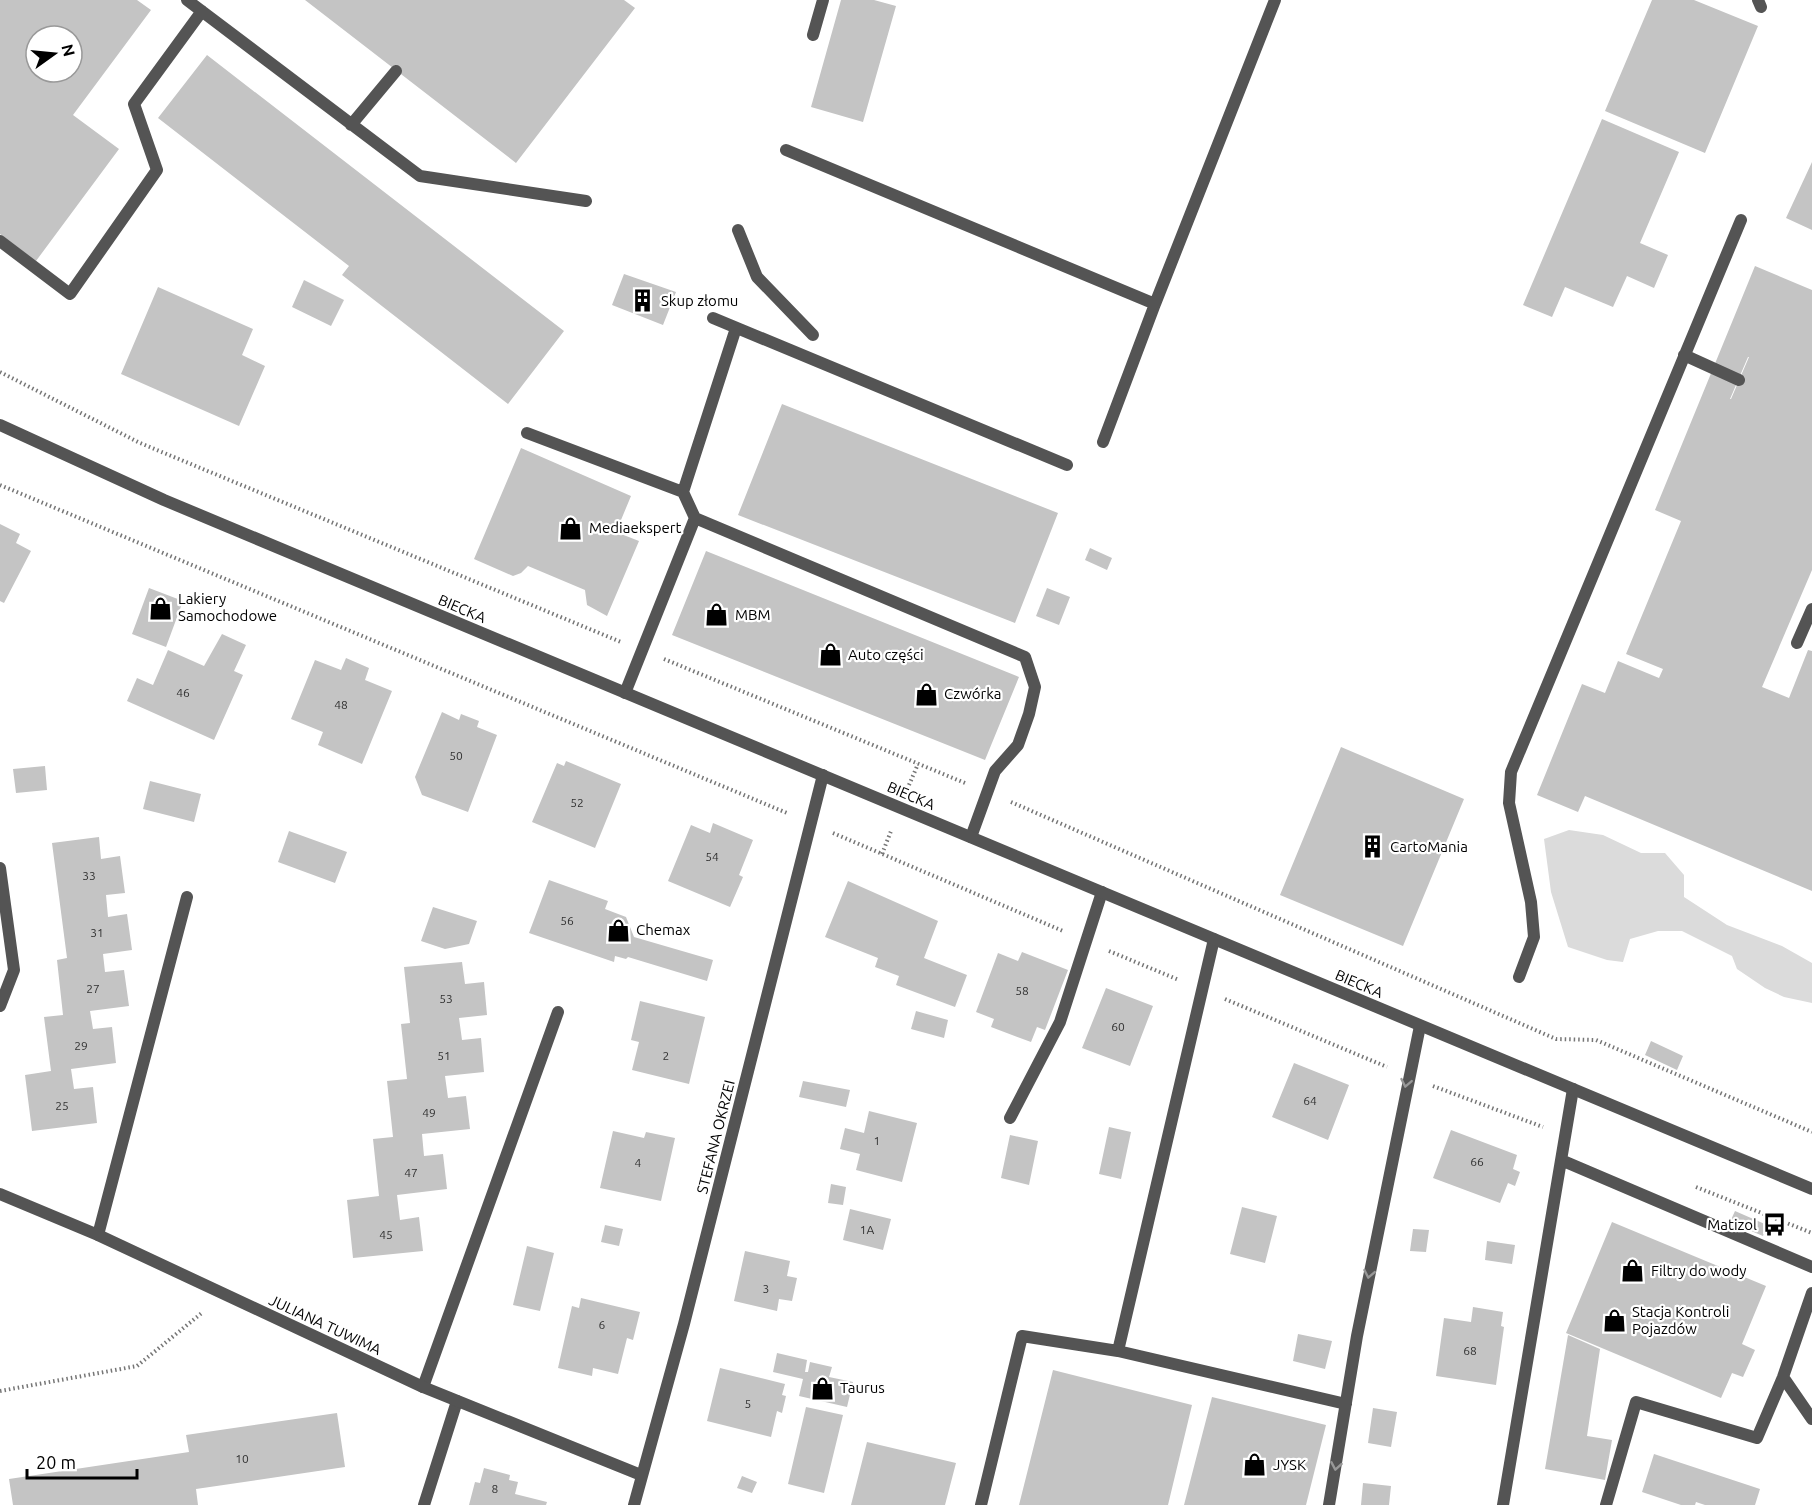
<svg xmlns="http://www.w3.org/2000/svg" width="1812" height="1505" font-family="Ubuntu,sans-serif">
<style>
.green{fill:#dbdbdb}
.building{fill:#c4c4c4;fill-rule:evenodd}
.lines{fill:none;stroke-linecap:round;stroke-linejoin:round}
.path{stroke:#767676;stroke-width:4;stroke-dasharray:1.5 3;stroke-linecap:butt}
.service{stroke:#545454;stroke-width:12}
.minor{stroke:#545454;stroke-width:12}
.tertiary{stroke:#545454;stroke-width:12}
.oneway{stroke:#989898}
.labels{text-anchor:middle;stroke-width:4.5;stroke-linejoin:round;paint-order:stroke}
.number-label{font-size:12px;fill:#313131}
.poi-label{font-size:15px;fill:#000;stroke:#fff;text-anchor:start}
.street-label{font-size:15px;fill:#000;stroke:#fff}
</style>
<rect width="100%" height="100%" fill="#fff"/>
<!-- green -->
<path class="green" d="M1569,830L1603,835L1641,853H1665L1684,875V897L1727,925L1782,946L1812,963V1003L1784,997L1765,988L1737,969L1732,956L1682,931H1658L1630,939L1623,962L1607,960L1568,947L1551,892L1544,839Z"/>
<!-- building -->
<path class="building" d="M0,0H137L151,10L73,115L119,149L36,261L0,234ZM36,36H72V72H36Z
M305,0H624L635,8L516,163Z
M841,0H874L896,6L863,122L811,107Z
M1652,0H1694L1758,26L1705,153L1605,111Z
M207,55L564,331L508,404L342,275L349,266L158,118Z
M1602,119L1679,152L1640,243L1668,255L1654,288L1627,276L1613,307L1565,287L1552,317L1523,305Z
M1812,162V230L1786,218Z
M1755,266L1812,290V570L1762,687L1789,698L1808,650L1812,651V891L1585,796L1578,812L1537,795L1582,684L1605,693L1618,661L1659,678L1663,669L1626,654L1681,521L1655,510ZM1748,357H1749L1731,399H1730Z
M624,274L676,292L663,325L612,305Z
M304,280L344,300L331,326L292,307Z
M158,287L253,329L242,355L265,366L239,426L121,374Z
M782,404L1058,513L1015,623L738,515Z
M521,448L631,496L616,532L639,541L607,616L587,605L585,590L528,566L521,573L513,576L474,559Z
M0,524L20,534L16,543L31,551L4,603L0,601Z
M1090,548L1112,558L1107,570L1085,560Z
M706,551L1019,677L985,760L672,635Z
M149,588L183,601L166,647L132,634Z
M1047,588L1070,597L1059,625L1036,616Z
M222,634L246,645L234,671L243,675L214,740L127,701L137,678L153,685L168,650L204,666Z
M346,658L369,668L365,680L392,691L362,764L318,745L323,732L291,719L315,660L341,670Z
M442,712L459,720L461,714L479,721L477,727L497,735L468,812L422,795L415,777Z
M1341,747L1464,799L1403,946L1280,895Z
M566,761L621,784L595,848L532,822L557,763L564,766Z
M45,766L47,790L16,793L13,769Z
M150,781L201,794L194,822L143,809Z
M713,823L753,840L739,875L743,877L730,907L668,881L691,825L710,833Z
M289,831L347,852L335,883L278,862Z
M99,837L101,859L120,856L125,893L106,895L108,917L127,914L132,950L103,954L105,972L124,970L129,1006L90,1011L93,1029L112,1027L116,1063L71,1069L74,1089L93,1087L97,1123L32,1131L25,1075L51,1071L44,1017L63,1015L57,960L67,958L52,843Z
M549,880L608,901L605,909L626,917L634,937L713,960L707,981L628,957L626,959L615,956L614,962L529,933Z
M848,881L938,921L924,958L967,975L955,1007L896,985L899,976L875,967L878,958L825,937Z
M433,907L477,921L469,944L445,949L421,941Z
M1022,952L1068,970L1045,1030L1037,1027L1031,1042L991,1027L994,1019L976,1012L998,953L1018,961Z
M462,962L465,984L484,982L487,1015L459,1018L462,1040L481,1038L484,1072L445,1076L448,1098L466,1096L470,1129L422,1134L424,1156L443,1154L447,1189L397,1195L400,1220L419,1217L423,1251L353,1258L347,1200L379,1196L373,1139L393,1137L387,1081L407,1079L401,1024L410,1023L404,967Z
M1106,988L1153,1006L1130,1066L1082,1048Z
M640,1001L705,1017L689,1084L632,1070L639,1042L631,1040Z
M916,1011L948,1020L944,1038L911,1029Z
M1651,1041L1683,1056L1677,1070L1645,1055Z
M1294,1063L1349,1085L1328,1140L1272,1117Z
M803,1081L850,1090L846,1107L799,1097Z
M869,1111L917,1123L902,1182L856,1170L860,1154L840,1149L845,1128L864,1133Z
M1109,1127L1131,1132L1121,1179L1099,1174Z
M1451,1130L1517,1155L1513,1169L1520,1172L1515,1186L1508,1183L1500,1203L1433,1178Z
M613,1131L644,1138L646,1132L675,1138L661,1201L600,1188Z
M1010,1135L1038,1141L1029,1185L1001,1178Z
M831,1184L846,1187L843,1205L828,1203Z
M1242,1207L1277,1216L1265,1263L1230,1254Z
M850,1209L891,1219L883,1250L843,1240Z
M1735,1211L1767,1225L1763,1236L1730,1222Z
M1612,1222L1766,1286L1742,1344L1755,1350L1743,1377L1732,1373L1721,1398L1566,1333Z
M605,1225L623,1229L619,1246L601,1242Z
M1413,1229L1429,1230L1426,1252L1410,1251Z
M1487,1241L1515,1245L1512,1264L1485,1260Z
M527,1246L554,1253L540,1311L513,1305Z
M745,1251L790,1261L787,1276L797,1278L792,1301L779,1299L777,1311L734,1301Z
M581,1298L640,1312L633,1340L627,1338L618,1374L593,1368L592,1376L558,1368L572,1306L579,1308Z
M1473,1307L1503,1312L1501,1326L1504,1327L1496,1385L1436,1376L1444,1318L1471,1322Z
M1298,1334L1332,1341L1325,1369L1293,1361Z
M1568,1335L1600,1349L1587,1436L1612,1440L1605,1480L1545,1469Z
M777,1353L807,1360L805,1372H808L810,1362L832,1367L829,1377L853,1382L847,1407L799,1396L803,1379L773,1372Z
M720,1368L785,1384L782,1395L786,1396L782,1413L777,1411L771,1437L707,1421Z
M1053,1370L1192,1405L1168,1505H1019Z
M1212,1397L1326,1425L1306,1505H1184Z
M806,1407L843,1415L824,1493L788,1484Z
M1373,1408L1397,1412L1391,1447L1368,1443Z
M337,1413L345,1467L196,1489L198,1505H13L9,1479L189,1452L186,1435Z
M867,1442L956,1463L945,1505H851Z
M1654,1454L1760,1489L1755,1505H1705L1696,1502L1695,1505H1681L1642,1492Z
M484,1468L510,1475L509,1480L518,1482L515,1494L547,1502L546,1505H469L475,1482L480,1483Z
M742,1476L757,1482L752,1493L737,1488Z
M1363,1483L1391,1486L1389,1505H1361Z"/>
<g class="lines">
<!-- path -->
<path class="path" d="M0,372L140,443L621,642
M0,485L787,813
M664,659L965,783
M909,785L918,764
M1011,802L1556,1039L1596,1040L1812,1132
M833,833L1063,931
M882,854L891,831
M1109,951L1179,980
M1225,999L1387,1067
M1433,1086L1543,1127
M1696,1187L1812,1233
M0,1391L137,1366L203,1312"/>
<!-- service -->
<path class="service" d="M187,0L420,176L586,201
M1758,0L1761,7
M813,35L823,0
M351,125L396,71
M786,150L1155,304L1103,442
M738,230L757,277L813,335
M0,241L70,294L157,170L134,104L202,11
M1155,304L1275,0
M713,318L1067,465
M1684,355L1739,380
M527,433L683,492
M695,518L1025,657L1035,687L1029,714L1018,745L995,771L971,837
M1797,643L1812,609
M625,693L695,518L683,492L736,328
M1519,977L1534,937L1531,902L1509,803L1511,772L1741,220
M1010,1118L1060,1022L1102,892
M1561,1160L1812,1267
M98,1235L187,897
M1118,1351L1214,939
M1783,1377L1812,1419
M423,1387L558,1012
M424,1505L457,1401
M981,1505L1022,1336L1118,1351L1346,1404
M1329,1505L1357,1336L1420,1026
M1503,1505L1573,1089
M1606,1505L1636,1402L1757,1438L1783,1377L1812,1293"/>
<!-- minor -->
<path class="minor" d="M0,868L14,970L0,1006
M0,1194L98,1235L423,1387L641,1475
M634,1505L684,1324L823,775"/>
<!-- tertiary -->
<path class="tertiary" d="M0,425L164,500L1812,1189"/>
</g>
<!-- one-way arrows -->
<defs><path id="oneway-chevron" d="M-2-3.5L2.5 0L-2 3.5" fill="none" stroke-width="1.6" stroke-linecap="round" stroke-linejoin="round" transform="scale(1.5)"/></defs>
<g class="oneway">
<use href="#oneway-chevron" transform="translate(1406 1083) rotate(101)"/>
<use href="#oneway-chevron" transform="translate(1369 1274) rotate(101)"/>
<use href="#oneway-chevron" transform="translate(1336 1466) rotate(100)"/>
</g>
<!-- icons -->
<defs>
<symbol id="building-bare" viewBox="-9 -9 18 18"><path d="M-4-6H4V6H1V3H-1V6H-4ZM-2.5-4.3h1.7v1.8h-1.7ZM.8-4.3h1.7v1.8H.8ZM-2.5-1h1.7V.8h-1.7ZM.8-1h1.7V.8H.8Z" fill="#000" stroke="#fff" stroke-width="2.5" paint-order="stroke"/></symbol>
<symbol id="shop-bare" viewBox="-9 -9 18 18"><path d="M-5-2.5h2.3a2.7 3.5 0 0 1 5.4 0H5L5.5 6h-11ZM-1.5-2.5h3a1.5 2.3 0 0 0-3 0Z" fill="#000" stroke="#fff" stroke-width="2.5" paint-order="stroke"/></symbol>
<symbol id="bus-bare" viewBox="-9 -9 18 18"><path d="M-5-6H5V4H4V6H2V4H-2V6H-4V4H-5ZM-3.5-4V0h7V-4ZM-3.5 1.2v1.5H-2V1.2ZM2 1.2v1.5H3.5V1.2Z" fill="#000" stroke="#fff" stroke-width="2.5" paint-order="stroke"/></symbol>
</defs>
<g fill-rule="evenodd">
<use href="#building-bare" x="626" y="284" width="33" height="33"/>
<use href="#shop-bare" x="554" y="512" width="33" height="33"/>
<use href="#shop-bare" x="144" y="592" width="33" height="33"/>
<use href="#shop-bare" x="700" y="598" width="33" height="33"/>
<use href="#shop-bare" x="814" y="638" width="33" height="33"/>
<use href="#shop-bare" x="910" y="678" width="33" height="33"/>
<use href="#building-bare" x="1356" y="830" width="33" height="33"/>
<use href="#shop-bare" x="602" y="914" width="33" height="33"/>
<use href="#bus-bare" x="1758" y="1208" width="33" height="33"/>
<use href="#shop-bare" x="1616" y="1254" width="33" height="33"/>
<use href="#shop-bare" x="1598" y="1304" width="33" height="33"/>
<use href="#shop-bare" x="806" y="1372" width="33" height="33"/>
<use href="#shop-bare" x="1238" y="1448" width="33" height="33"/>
</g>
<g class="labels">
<!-- number labels -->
<g class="number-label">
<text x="183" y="697">46</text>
<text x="341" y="709">48</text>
<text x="456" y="760">50</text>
<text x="577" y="807">52</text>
<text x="712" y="861">54</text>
<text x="89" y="880">33</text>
<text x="567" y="925">56</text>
<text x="97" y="937">31</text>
<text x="93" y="993">27</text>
<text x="1022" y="995">58</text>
<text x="446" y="1003">53</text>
<text x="1118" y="1031">60</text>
<text x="81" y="1050">29</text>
<text x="444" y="1060">51</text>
<text x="666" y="1060">2</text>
<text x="1310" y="1105">64</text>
<text x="62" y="1110">25</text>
<text x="429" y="1117">49</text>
<text x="877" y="1145">1</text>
<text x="1477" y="1166">66</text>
<text x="638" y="1167">4</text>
<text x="411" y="1177">47</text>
<text x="867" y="1234">1A</text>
<text x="386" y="1239">45</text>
<text x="766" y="1293">3</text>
<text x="602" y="1329">6</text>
<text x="1470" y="1355">68</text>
<text x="748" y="1408">5</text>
<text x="242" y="1463">10</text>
<text x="495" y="1493">8</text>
</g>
<!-- poi labels -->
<g class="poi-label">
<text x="661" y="306">Skup złomu</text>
<text x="589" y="533">Mediaekspert</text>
<text x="178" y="604">Lakiery<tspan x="178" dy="17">Samochodowe</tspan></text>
<text x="735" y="620">MBM</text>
<text x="848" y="660">Auto części</text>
<text x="944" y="699">Czwórka</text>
<text x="1390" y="852">CartoMania</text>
<text x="636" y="935">Chemax</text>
<text x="1757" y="1230" text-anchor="end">Matizol</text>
<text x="1651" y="1276">Filtry do wody</text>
<text x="1632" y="1317">Stacja Kontroli<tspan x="1632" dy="17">Pojazdów</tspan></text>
<text x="840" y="1393">Taurus</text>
<text x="1273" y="1470">JYSK</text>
</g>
<!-- street labels -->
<g class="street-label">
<text transform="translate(462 609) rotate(23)" y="5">BIECKA</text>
<text transform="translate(911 796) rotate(23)" y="5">BIECKA</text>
<text transform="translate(1359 984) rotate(23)" y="5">BIECKA</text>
<text transform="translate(716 1137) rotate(-76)" y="5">STEFANA OKRZEI</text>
<text transform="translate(325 1325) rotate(25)" y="5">JULIANA TUWIMA</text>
</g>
</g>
<!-- north arrow -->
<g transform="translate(54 54) rotate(75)"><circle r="28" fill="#ffffff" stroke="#999999" stroke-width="1.5"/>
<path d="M0-4.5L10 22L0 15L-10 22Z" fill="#000000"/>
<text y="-9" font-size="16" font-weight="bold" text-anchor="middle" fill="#000000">N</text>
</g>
<!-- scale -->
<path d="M27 1469v9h110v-9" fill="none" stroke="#000000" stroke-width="3"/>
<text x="36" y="1469" font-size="18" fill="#000000" stroke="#ffffff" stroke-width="4.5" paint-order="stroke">20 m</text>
</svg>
